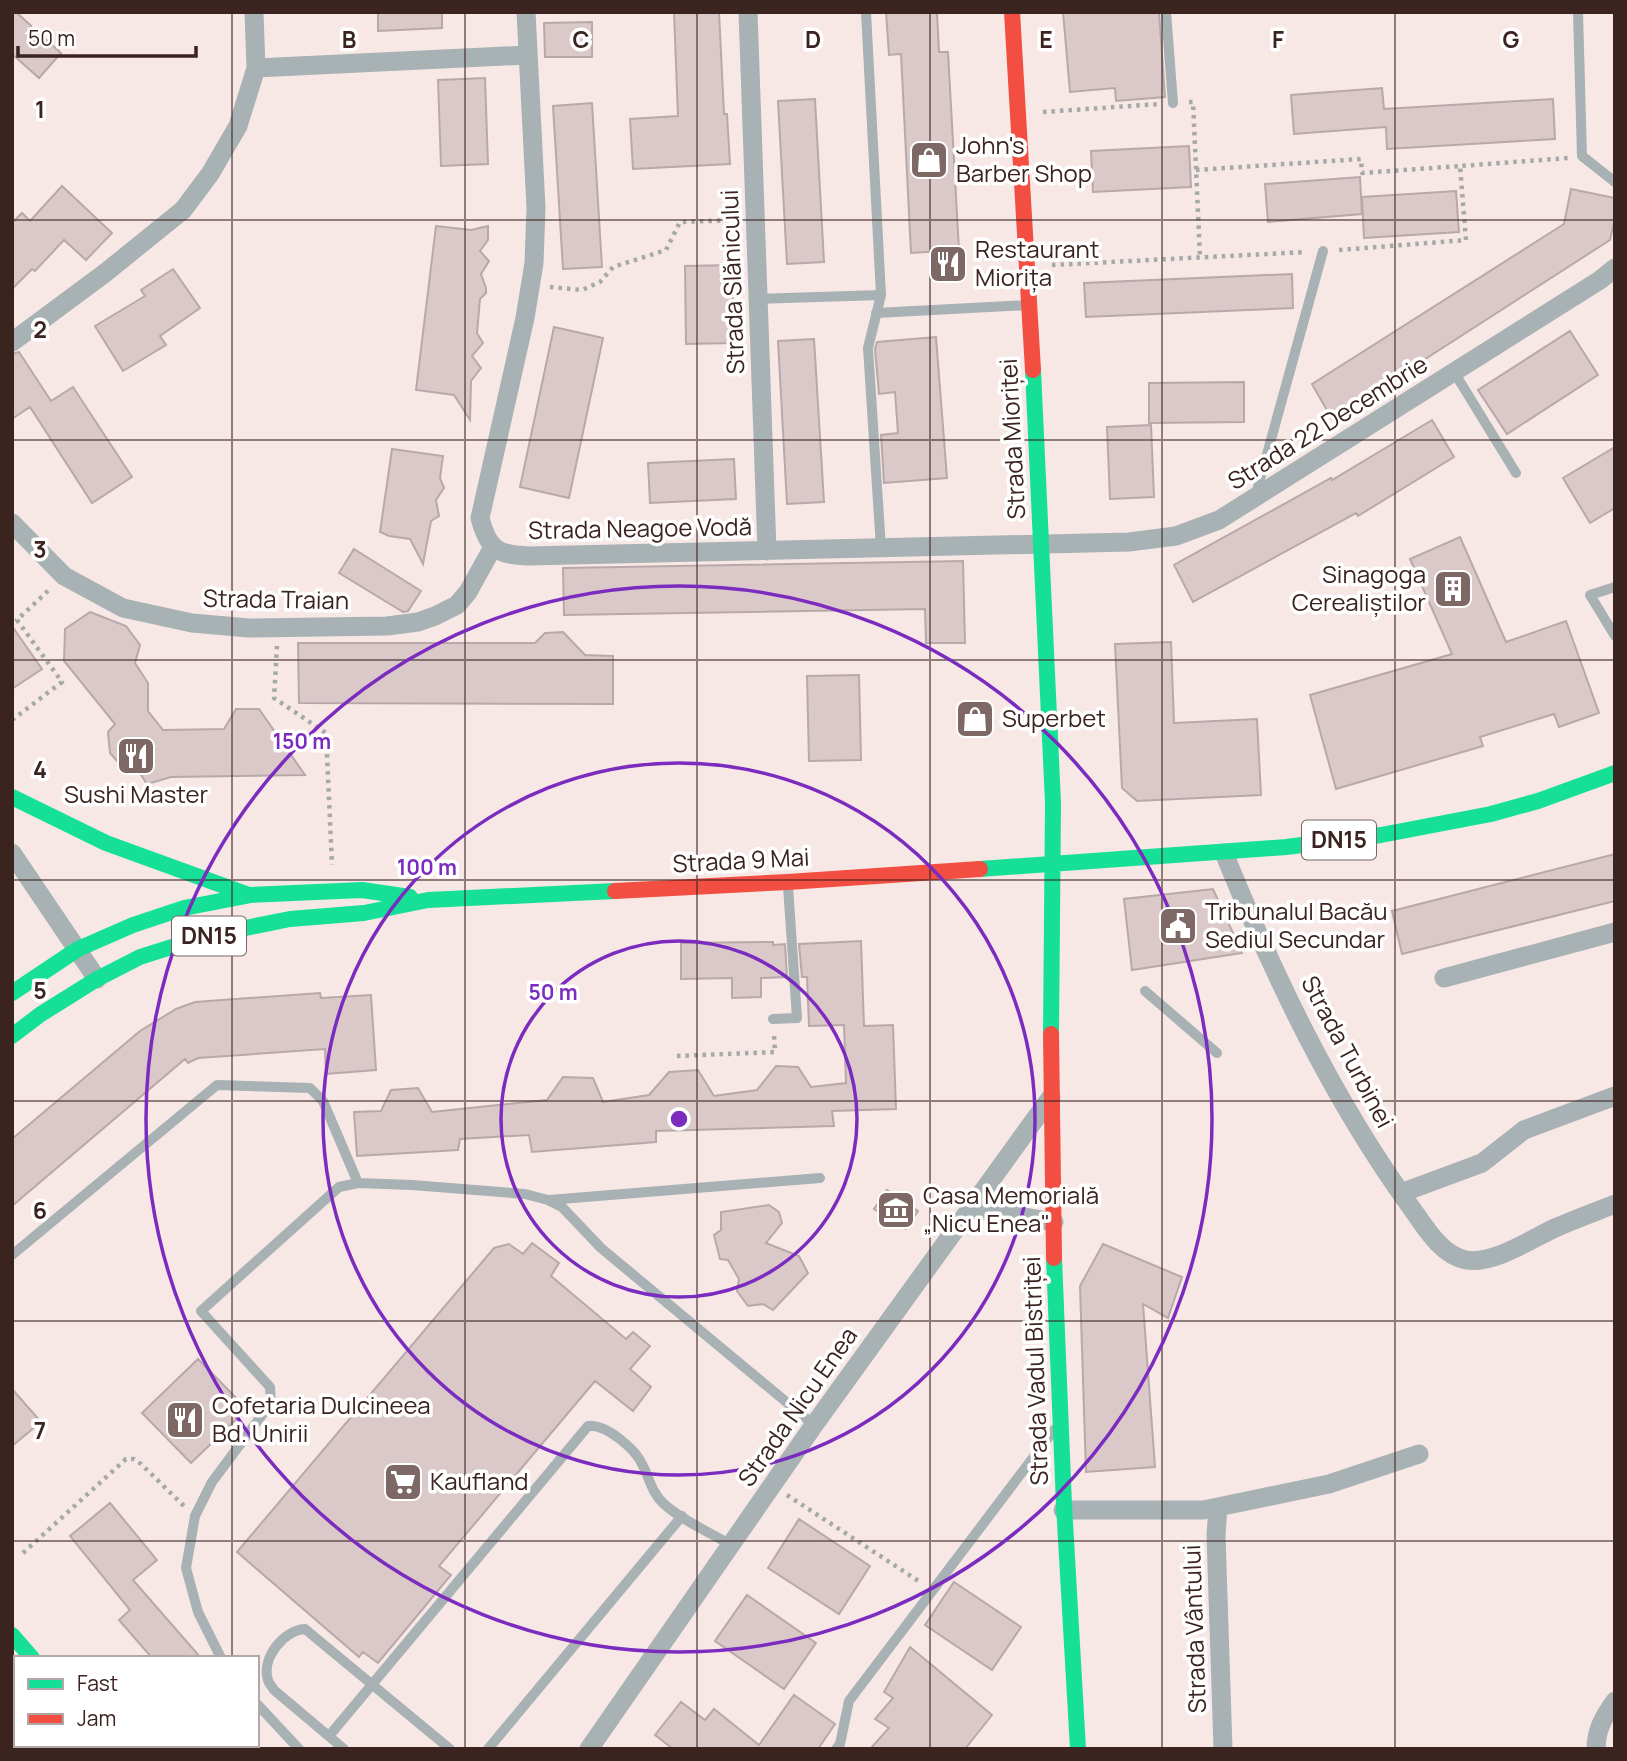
<svg xmlns="http://www.w3.org/2000/svg" width="1627" height="1761" font-family="Manrope,sans-serif">
<style>
.building{fill:#dbc8c9;stroke:#b9a8a9;stroke-width:2}
.lines{fill:none;stroke-linecap:round;stroke-linejoin:round}
.path{stroke:#a5a9aa;stroke-width:4.5;stroke-dasharray:3.5 5;stroke-linecap:butt}
.lane{stroke:#a8b1b3;stroke-width:10}
.street{stroke:#a8b1b3;stroke-width:19}
.fast{stroke:#16e098;stroke-width:16}
.jam{stroke:#f24e42;stroke-width:16}
.grid{fill:none;stroke:#3b2320;stroke-width:2;stroke-opacity:0.55}
.ring{fill:none;stroke:#7b2cbf;stroke-width:3.5}
.labels{text-anchor:middle;stroke-width:7;stroke-linejoin:round;paint-order:stroke}
.shield{fill:#fff;stroke:#766563;stroke-width:2}
.shield-label{font-size:23px;font-weight:bold;fill:#3b2320}
.poi-label{font-size:24px;fill:#3b2320;stroke:#fff;text-anchor:start}
.street-label{font-size:24px;fill:#3b2320;stroke:#fff}
.grid-label{font-size:23px;text-anchor:middle;font-weight:bold;fill:#3b2320;stroke:#fff;stroke-width:7;stroke-linejoin:round;paint-order:stroke}
.centre{fill:#7b2cbf;stroke:#fff;stroke-width:3.5}
.ring-label{font-size:21px;text-anchor:middle;font-weight:bold;fill:#7b2cbf;stroke:#fff;stroke-width:7;stroke-linejoin:round;paint-order:stroke}
</style>
<rect width="100%" height="100%" fill="#f7e8e6"/>
<!-- building -->
<path class="building" d="M12,12H16L61,53L39,78L12,54Z
M378,12H442V28L378,31Z
M674,12H719L724,114H727L730,164L633,169L630,119L678,116Z
M886,12H937L939,52H948L959,250L911,253L901,54L889,55Z
M1063,12H1159L1165,97L1116,101L1115,88L1070,92Z
M592,22V57H545L544,23Z
M485,78L488,164L441,166L438,80Z
M1382,88L1384,109L1553,99L1555,139L1387,149L1386,127L1294,134L1291,95Z
M815,99L824,262L787,264L778,101Z
M592,103L602,267L563,269L553,106Z
M1189,146L1191,187L1093,192L1091,151Z
M1360,177L1362,214L1268,222L1265,184Z
M62,186L112,233L86,260L64,240L35,271L32,269L12,289V223L22,213L30,221Z
M1571,189L1615,198V218L1610,240L1332,419L1312,384L1564,224Z
M1456,191L1459,232L1364,238L1362,197Z
M436,226L471,230L488,226V240L480,251L489,261L481,274L486,288V293L480,299L477,333L483,343L472,356L481,368L471,381L470,420L454,395L416,390Z
M732,265L734,343L686,344L685,266Z
M173,269L200,308L160,336L166,345L123,371L95,326L145,296L141,290Z
M1292,274L1293,308L1086,317L1084,283Z
M554,327L603,338L569,498L520,487Z
M1570,331L1598,375L1507,434L1478,390Z
M936,337L947,478L884,483L881,435L898,433L895,392L879,394L875,349L877,342Z
M814,339L824,502L787,504L778,341Z
M19,352L51,401L73,387L132,477L92,503L30,407L12,419V354Z
M1244,382V422L1149,423V383Z
M1432,420L1454,457L1358,516L1356,513L1193,602L1174,565L1331,478L1332,480Z
M1151,425L1154,497L1110,499L1107,427Z
M1615,447V508L1590,523L1563,478Z
M392,449L443,456L440,478L444,488L436,500L439,516L431,521L423,564L410,539L389,536L380,532Z
M734,459L736,499L650,503L648,463Z
M1460,537L1506,642L1566,621L1599,713L1559,727L1554,714L1480,737L1483,746L1336,789L1310,695L1452,654L1410,559Z
M354,549L421,591L408,611L403,612L339,573Z
M963,561L965,643H926L925,609L564,615L563,568Z
M90,612L126,626L140,645L135,663L148,683V711L163,730L224,729L236,709H259L305,775L171,777L147,784L133,763L117,761L110,753L108,732L115,724L64,661L65,629Z
M12,626L42,669L12,689Z
M563,632L585,655L613,656V704L299,703L298,643H535L545,633Z
M1171,642L1174,723L1257,719L1261,795L1137,801L1122,788L1115,644Z
M859,675L861,760L809,761L807,676Z
M1615,854V901L1402,954L1392,911Z
M1213,889L1242,953L1132,970L1124,899Z
M861,941L864,1026L893,1025L896,1109L832,1111L834,1126L656,1131V1142L532,1152L529,1135L460,1139L458,1150L357,1156L354,1112L381,1111L391,1090L418,1088L432,1112L547,1100L563,1077L593,1078L603,1102L649,1095L669,1072L698,1070L714,1096L757,1090L776,1066L798,1067L811,1087L846,1083L844,1025L809,1026L807,977H802L799,944Z
M773,942V945L785,944L787,977L761,978V997L732,998V978L681,979V943Z
M320,993L321,998L371,995L376,1070L326,1074L325,1049L198,1058L188,1063L185,1059L12,1206V1139L140,1031L176,1009L195,1002Z
M887,1190L918,1211L906,1229L874,1209Z
M769,1205L779,1212L782,1223L766,1243L799,1256L808,1273L773,1310L763,1304L748,1306L737,1291L739,1279L728,1260L720,1259L714,1235L721,1230V1212Z
M532,1243L559,1263L551,1276L626,1339L633,1332L650,1346L630,1369L651,1387L633,1411L595,1381L439,1566L451,1575L378,1663L363,1652L359,1657L237,1552L494,1248L509,1244L523,1254Z
M1103,1244L1182,1277L1168,1318L1143,1304L1155,1467L1086,1472L1080,1286Z
M198,1359L247,1409L191,1463L142,1413Z
M12,1389L41,1422L12,1446Z
M110,1503L157,1560L133,1580L201,1658H152L119,1620L130,1610L70,1536Z
M799,1519L870,1566L839,1614L768,1568Z
M954,1582L1021,1627L992,1670L925,1625Z
M747,1595L816,1643L784,1689L715,1641Z
M910,1647L992,1715L965,1749H870L889,1728L875,1719L893,1698L884,1692Z
M794,1695L835,1724L818,1749H673L655,1735L681,1702L705,1720L714,1709L759,1745Z"/>
<g class="lines">
<!-- path -->
<path class="path" d="M1189,102H1193L1200,257
M1043,112L1159,104
M1196,170L1361,159L1362,173L1460,166
M1339,250L1466,240L1460,166L1568,158
M1052,265L1306,252
M550,287L582,290L600,282L613,267L666,250L680,222L737,220
M277,646L274,698L326,733L332,865
M12,720L62,682L17,620L51,588
M677,1056L775,1052L774,1035
M787,1495L920,1582
M23,1553L126,1459H134L141,1464L184,1506"/>
<!-- lane -->
<path class="lane" d="M866,12L881,295L868,348L881,548
M1166,12L1173,103
M1578,13L1582,156L1615,182
M758,299L881,295
M876,313L1029,305
M1454,372L1516,473
M1256,494L1323,251
M1615,587L1590,595L1615,636
M1145,991L1217,1053
M773,1019L797,1018L788,886
M549,1200L820,1178
M12,1255L217,1085L310,1088L323,1101L358,1183
M221,1658L198,1612L186,1568L195,1516L212,1482L271,1403L270,1387L201,1311L339,1187L358,1183L412,1185L525,1194L548,1200L562,1207L601,1248L814,1425
M257,1704L299,1749
M329,1736L588,1426C606,1424 636,1449 643,1466C650,1480 652,1493 664,1504C683,1521 709,1532 731,1545
M21,1749L25,1745
M344,1749L274,1690C272,1686 269,1684 268,1680C261,1658 284,1630 305,1629L450,1749
M488,1749L682,1516
M836,1749L840,1744L849,1701L1054,1430"/>
<!-- street -->
<path class="street" d="M526,12L536,208L534,263L525,318L480,518C488,549 497,555 529,556L1129,542L1176,536L1219,520L1600,280L1615,268
M748,12L767,551
M256,68L528,55
M12,342L105,273L183,210L210,174L238,126L256,68L254,12
M12,523L64,576L123,608L192,623L249,628L387,626L418,622L435,616L457,605L468,592L493,547
M12,853L97,979
M1224,853C1274,976 1332,1098 1410,1206C1424,1225 1440,1255 1466,1260C1493,1265 1531,1239 1555,1228C1575,1219 1595,1212 1615,1204
M1444,978L1615,932
M1401,1193L1482,1163L1524,1130L1615,1096
M970,1208L1054,1222
M1218,1507L1329,1484L1419,1454
M1063,1510H1203L1218,1507L1216,1535L1223,1749
M589,1749L814,1425L1051,1097
M1596,1749C1596,1730 1604,1716 1615,1701"/>
<!-- fast -->
<path class="fast" d="M1033,370L1053,803L1051,1034
M12,797L106,843L249,895
M980,869L1286,847L1381,835L1491,814L1538,801L1615,773
M12,993L78,949L133,925L184,908L251,895L362,890L410,897
M12,1036L41,1014L97,979L140,957L206,936L290,919L364,913L428,900L615,891
M1054,1258L1064,1505L1078,1749
M12,1635L32,1658
M109,1745L112,1749"/>
<!-- jam -->
<path class="jam" d="M1012,12L1033,370
M615,891L788,882L980,869
M1051,1034L1054,1258"/>
</g>
<!-- grid -->
<path class="grid" d="M232,12V1658M465,12V1749M697,12V1749M930,12V1749M1162,12V1749M1395,12V1749M12,220H1615M12,440H1615M12,660H1615M12,880H1615M12,1101H1615M12,1321H1615M12,1541H1615M232,1745V1749"/>
<!-- distance rings -->
<g class="ring">
<circle cx="679" cy="1119" r="178"/>
<circle cx="679" cy="1119" r="356"/>
<circle cx="679" cy="1119" r="533"/>
</g>
<!-- icons -->
<defs>
<symbol id="shop-square" viewBox="-11 -11 22 22"><rect x="-9" y="-9" width="18" height="18" rx="4" fill="#7d6865" stroke="#fff"/><path d="M-5-2.5h2.3a2.7 3.5 0 0 1 5.4 0H5L5.5 6h-11ZM-1.5-2.5h3a1.5 2.3 0 0 0-3 0Z" fill="#fff"/></symbol>
<symbol id="restaurant-square" viewBox="-11 -11 22 22"><rect x="-9" y="-9" width="18" height="18" rx="4" fill="#7d6865" stroke="#fff"/><path d="M-5-6h1v4h1v-4h1v4h1v-4h1v5L-1.5 .5V6h-2V.5L-5-1ZM5-6V6H3V1.5H1.5Q1.5-4 5-6Z" fill="#fff"/></symbol>
<symbol id="building-square" viewBox="-11 -11 22 22"><rect x="-9" y="-9" width="18" height="18" rx="4" fill="#7d6865" stroke="#fff"/><path d="M-4-6H4V6H1V3H-1V6H-4ZM-2.5-4.3h1.7v1.8h-1.7ZM.8-4.3h1.7v1.8H.8ZM-2.5-1h1.7V.8h-1.7ZM.8-1h1.7V.8H.8Z" fill="#fff"/></symbol>
<symbol id="civic-square" viewBox="-11 -11 22 22"><rect x="-9" y="-9" width="18" height="18" rx="4" fill="#7d6865" stroke="#fff"/><path d="M-.6-6.5H3V-4.5H.6V-3L4-1V1h2V6H-6V1h2V-1L-.6-3ZM-1.2 2.5V6h2.4V2.5Z" fill="#fff"/></symbol>
<symbol id="museum-square" viewBox="-11 -11 22 22"><rect x="-9" y="-9" width="18" height="18" rx="4" fill="#7d6865" stroke="#fff"/><path d="M0-6L6-3V-2H-6V-3ZM-5-1h2V3h-2ZM-1-1h2V3h-2ZM3-1h2V3H3ZM-6 4H6V6H-6Z" fill="#fff"/></symbol>
<symbol id="supermarket-square" viewBox="-11 -11 22 22"><rect x="-9" y="-9" width="18" height="18" rx="4" fill="#7d6865" stroke="#fff"/><path d="M-6-5.5h2.5l.6 2H6L4.5 2H-2.5L-4.4-4H-6ZM-1.5 3.2a1.3 1.3 0 1 0 .1 0ZM3 3.2a1.3 1.3 0 1 0 .1 0Z" fill="#fff"/></symbol>
</defs>
<g fill-rule="evenodd">
<use href="#shop-square" x="907" y="138" width="44" height="44"/>
<use href="#restaurant-square" x="926" y="242" width="44" height="44"/>
<use href="#building-square" x="1431" y="567" width="44" height="44"/>
<use href="#shop-square" x="953" y="697" width="44" height="44"/>
<use href="#restaurant-square" x="114" y="734" width="44" height="44"/>
<use href="#civic-square" x="1156" y="904" width="44" height="44"/>
<use href="#museum-square" x="874" y="1188" width="44" height="44"/>
<use href="#restaurant-square" x="163" y="1398" width="44" height="44"/>
<use href="#supermarket-square" x="381" y="1460" width="44" height="44"/>
</g>
<g class="labels">
<!-- shield labels -->
<g class="shield">
<rect x="1302" y="820.5" width="74" height="39" rx="5"/>
<rect x="172" y="916.5" width="74" height="39" rx="5"/>
</g>
<g class="shield-label">
<text x="1339" y="848">DN15</text>
<text x="209" y="944">DN15</text>
</g>
<!-- poi labels -->
<g class="poi-label">
<text x="956" y="154">John's<tspan x="956" dy="28">Barber Shop</tspan></text>
<text x="975" y="258">Restaurant<tspan x="975" dy="28">Miorița</tspan></text>
<text x="1426" y="583" text-anchor="end">Sinagoga<tspan x="1426" dy="28">Cerealiștilor</tspan></text>
<text x="1002" y="727">Superbet</text>
<text x="136" y="803" text-anchor="middle">Sushi Master</text>
<text x="1205" y="920">Tribunalul Bacău<tspan x="1205" dy="28">Sediul Secundar</tspan></text>
<text x="923" y="1204">Casa Memorială<tspan x="923" dy="28">„Nicu Enea"</tspan></text>
<text x="212" y="1414">Cofetaria Dulcineea<tspan x="212" dy="28">Bd. Unirii</tspan></text>
<text x="430" y="1490">Kaufland</text>
</g>
<!-- street labels -->
<g class="street-label">
<text transform="translate(733 282) rotate(-92)" y="8">Strada Slănicului</text>
<text transform="translate(1328 423) rotate(-32)" y="8">Strada 22 Decembrie</text>
<text transform="translate(1013 439) rotate(-93)" y="8">Strada Mioriței</text>
<text transform="translate(640 529) rotate(-1)" y="8">Strada Neagoe Vodă</text>
<text transform="translate(276 600) rotate(1)" y="8">Strada Traian</text>
<text transform="translate(741 861) rotate(-3)" y="8">Strada 9 Mai</text>
<text transform="translate(1347 1052) rotate(62)" y="8">Strada Turbinei</text>
<text transform="translate(1036 1371) rotate(-92)" y="8">Strada Vadul Bistriței</text>
<text transform="translate(798 1407) rotate(-55)" y="8">Strada Nicu Enea</text>
<text transform="translate(1195 1629) rotate(-92)" y="8">Strada Vântului</text>
</g>
</g>
<g class="grid-label">
<text x="349" y="48">B</text>
<text x="581" y="48">C</text>
<text x="813" y="48">D</text>
<text x="1046" y="48">E</text>
<text x="1278" y="48">F</text>
<text x="1511" y="48">G</text>
<text x="40" y="118">1</text>
<text x="40" y="338">2</text>
<text x="40" y="558">3</text>
<text x="40" y="778">4</text>
<text x="40" y="999">5</text>
<text x="40" y="1219">6</text>
<text x="40" y="1439">7</text>
</g>
<circle cx="679" cy="1119" r="10" class="centre"/>
<g class="ring-label">
<text x="302" y="749">150 m</text>
<text x="427" y="875">100 m</text>
<text x="553" y="1000">50 m</text>
</g>
<!-- border -->
<rect width="1627" height="1761" fill="none" stroke="#3b2320" stroke-width="28"/>
<!-- legend -->
<rect x="14" y="1656" width="245" height="91" fill="#ffffff" stroke="#b1a7a6" stroke-width="2"/>
<rect x="28" y="1679" width="35" height="10" fill="#16e098" stroke="#b1a7a6" stroke-width="2"/>
<text x="77" y="1691" font-size="21" fill="#3b2320">Fast</text>
<rect x="28" y="1714" width="35" height="10" fill="#f24e42" stroke="#b1a7a6" stroke-width="2"/>
<text x="77" y="1726" font-size="21" fill="#3b2320">Jam</text>
<!-- scale -->
<path d="M18 46v10h178v-10" fill="none" stroke="#3b2320" stroke-width="3.5"/>
<text x="28" y="46" font-size="21" fill="#3b2320" stroke="#ffffff" stroke-width="5" paint-order="stroke">50 m</text>
</svg>
